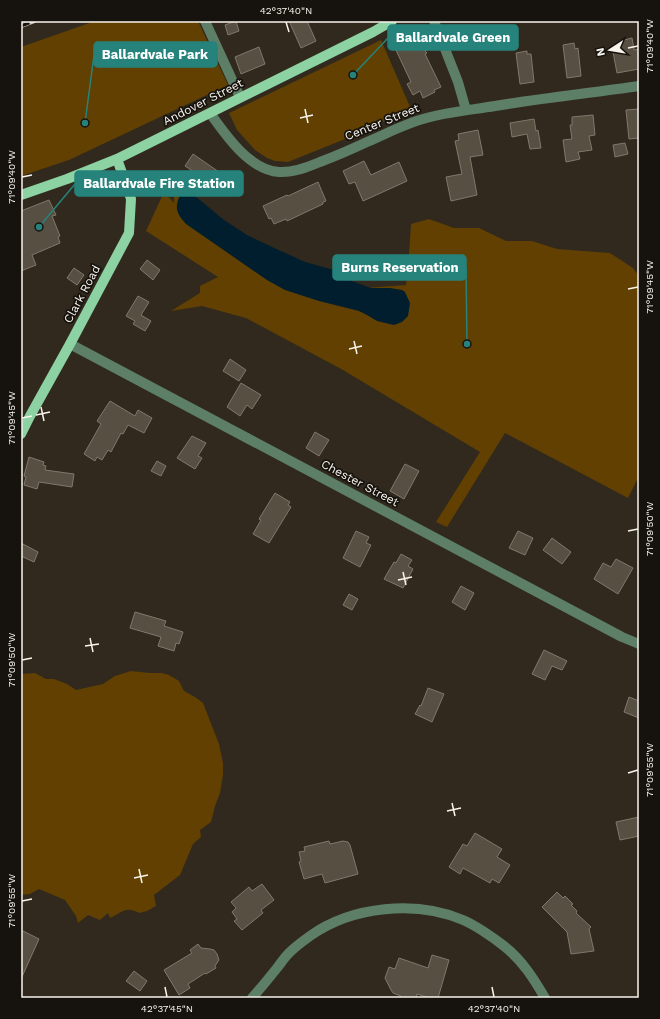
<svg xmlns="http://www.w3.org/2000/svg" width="660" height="1019" font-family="'Work Sans',sans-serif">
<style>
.green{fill:#614001}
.water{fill:#001e2d}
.building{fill:#584f43;stroke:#81786b}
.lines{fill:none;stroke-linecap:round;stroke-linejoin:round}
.minor{stroke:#5d7e67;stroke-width:10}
.major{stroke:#8cd2a2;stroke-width:10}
.rail-casing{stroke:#cdc7bf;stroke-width:4.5}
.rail{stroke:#16130e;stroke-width:3;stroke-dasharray:9;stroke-linecap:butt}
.ticks{fill:none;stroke:#f9f4ec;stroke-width:1.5}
.labels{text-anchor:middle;stroke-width:3.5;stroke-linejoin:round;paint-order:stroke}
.street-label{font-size:12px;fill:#f9f4ec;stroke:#16130e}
.leader{fill:none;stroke:#26837b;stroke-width:1.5}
.callout-dot{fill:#26837b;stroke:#16130e;stroke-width:1.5}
.callout{fill:#26837b;stroke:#26837b;stroke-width:1.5}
.callout-label{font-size:13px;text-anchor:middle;font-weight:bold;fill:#fff}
.neatline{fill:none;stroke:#f9f4ec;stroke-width:1.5}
.ticks-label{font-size:10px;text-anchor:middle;fill:#f9f4ec}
</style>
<rect width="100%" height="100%" fill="#31291e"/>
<!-- green -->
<path class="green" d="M95,21H198L228,85L69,160L21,176V47Z
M381,40L411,109L350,137L288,162L275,161L267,158L255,150L237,130L229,113Z
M174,191H179L197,201L212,214L244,234L281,251L297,261L365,288L406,285L408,270L411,224L429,219L454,228H479L506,241H532L557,249L610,253L633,268L639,276V476L628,498L505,433L447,527L436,522L480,452L343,370L246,318L202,306L171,311L200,293V286L218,277L146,231L164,192L174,203Z
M131,671L150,673H162L169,675L179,681L184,691L195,697L203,703L219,744L223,763V775L220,793L215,806L211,822L200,830L201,837L193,844L180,875L154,895L156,906L147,911L139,913C126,906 123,912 110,918L108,913L100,920L88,915L78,923L76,916L65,900L39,889L30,894L21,895V674L35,673L46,679H54L67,684L76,690L103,684L115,676Z"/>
<!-- water -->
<path class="water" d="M189,191L224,220L247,235L281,251L305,262L334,270L346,279L371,288H390L402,290L405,292L410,303L408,316L402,322L394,325L377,321L367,315L359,311L319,301L285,290L267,280L186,224C176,213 174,207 181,193Z"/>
<!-- building -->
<path class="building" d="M236,21L239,31L228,35L225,25Z
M289,21H307L316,41L301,48Z
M422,32L430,49L425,51L427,53L425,54L441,87L434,90L435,92L423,98L420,91L413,95L407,84L411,82L394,46Z
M632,38L634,50L639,49V69L617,73L613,52L622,50L620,41Z
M574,43L575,49L578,48L581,76L567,78L563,45Z
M259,47L265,64L241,74L235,57Z
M527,51V54H531L534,82L520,84L516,53Z
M639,109V138L629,139L626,110Z
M593,115L595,135L589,136L592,150L578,152L580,159L566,162L563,140L572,139L570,125H572V117Z
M534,119L536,131L538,130L541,148L530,149L527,134L512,137L510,123Z
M478,130L483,155L470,157L477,195L451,201L446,177L462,174L455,141L459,140L458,134Z
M625,143L628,154L615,157L613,145Z
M193,154L219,172L211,183L185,166Z
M364,161L371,175L399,162L407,181L363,201L355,182L349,184L343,171Z
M318,182L326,201L323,202V204L287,221L286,219L274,224L271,218L269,219L263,206L287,195L288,196Z
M49,200L56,215L52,216L60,236L58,237L60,243L32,255L36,265L21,271V211Z
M147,260L160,270L153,280L140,269Z
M74,268L84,275L77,285L67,278Z
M138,296L149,302L141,315L151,321L145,331L133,324L135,321L126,316Z
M230,359L246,370L239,381L223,371Z
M241,383L261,395L252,409L247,405L240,416L227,407Z
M110,401L135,416L138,410L152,418L144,433L128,425L123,434L121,433L111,452L108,450L102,460L97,457L95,461L84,454L101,424L97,421Z
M315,432L329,440L319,456L306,448Z
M192,436L206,443L198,456L202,458L195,469L177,458Z
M29,457L44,462L43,465L46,466L45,470L74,474L72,487L39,482L37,489L24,485L26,477L24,476Z
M157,461L166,466L161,476L151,471Z
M405,464L419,471L404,499L390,491Z
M275,493L290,502L288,505L291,507L269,543L253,534L261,520L259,519Z
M356,531L369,537L366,543L371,545L360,567L343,558Z
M518,531L533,538L525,555L509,548Z
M552,538L571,552L562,564L543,550Z
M21,543L38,552L34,562L21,556Z
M401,554L412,560L408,566L413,569L403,588L384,579L394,562L396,563Z
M616,559L633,568L618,594L594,579L603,563L611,567Z
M461,586L474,593L465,610L452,602Z
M349,594L358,599L352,610L343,605Z
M135,612L166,621L164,626L183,632L179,644L176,643L174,651L158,646L161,637L130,628Z
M544,650L567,661L562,670L552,666L545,680L532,674Z
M428,688L444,694L432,722L415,714L420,705L421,706Z
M629,697L639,701V718L624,712Z
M639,817V836L620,840L616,822Z
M475,833L502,849L497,857L510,865L499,883L492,879L490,883L463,868L460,874L449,867L463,844L467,846Z
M329,841L330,844L343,841L348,842L350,845L358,874L325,883L322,874L304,879L299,862L301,861L299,852L305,851L304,847Z
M262,884L274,900L261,910L263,913L242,930L234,921L237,919L232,912L236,908L231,902L249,887L252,891Z
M557,892L563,898L565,896L573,904L571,905L577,911L576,913L591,927L589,929L594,951L571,954L567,932L542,907Z
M21,930L39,939L21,979Z
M198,944L201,948L210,949L214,950L217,954L219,960L215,966L216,968L206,974L205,973L188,984L190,988L179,995L164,970L192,953L190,950Z
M432,955L449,960L438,998H430L417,994L416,998H401V996L393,993L391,990L385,978L389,967L395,969L399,958L428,968Z
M134,971L147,981L140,991L126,981Z"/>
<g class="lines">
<!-- minor -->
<path class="minor" d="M205,21L240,97
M434,21L458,82L466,110
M210,113C225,134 249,170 279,172C293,173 308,167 320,162C336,156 352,149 367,142C386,134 404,124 423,119C446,112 471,110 495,106C543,98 591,93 639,86
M70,344L622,637L639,644
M252,998C261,988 269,978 277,968C281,963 284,958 289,953C295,947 303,941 310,936C352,906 416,900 463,920C475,925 494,938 504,946C522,960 534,979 545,998"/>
<!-- major -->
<path class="major" d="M21,195L67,179L117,159L373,32L392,21
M21,434L30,416L70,344L129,233L131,199L125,181L117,159"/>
<defs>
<path id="rail" d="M21,26L34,21"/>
</defs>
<!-- rail casing -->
<use href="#rail" class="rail-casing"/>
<!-- rail -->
<use href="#rail" class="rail"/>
</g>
<!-- ticks -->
<path class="ticks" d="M286,22L289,32M628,48L638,46M305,109L308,123M300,118L313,115M22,177L32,175M628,289L638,287M354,341L357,354M349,349L362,346M41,407L44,421M36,415L50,412M22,418L32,416M628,531L638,529M403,572L406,585M398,580L412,577M90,638L93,652M85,646L99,644M22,660L32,658M628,773L638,770M452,803L455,816M447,811L461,808M139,869L142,883M134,878L148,875M22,901L32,899M165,987L167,997M492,987L494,997"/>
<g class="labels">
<!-- street labels -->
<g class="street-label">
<text transform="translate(203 102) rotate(-27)" y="4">Andover Street</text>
<text transform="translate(382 122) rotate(-22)" y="4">Center Street</text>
<text transform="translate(82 294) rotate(-62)" y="4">Clark Road</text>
<text transform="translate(360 483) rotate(28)" y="4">Chester Street</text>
</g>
</g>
<!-- callouts -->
<path class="leader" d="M353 75L388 38M85 123L94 55M39 227L75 184M467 344L466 268"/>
<g class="callout-dot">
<circle cx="353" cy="75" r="4"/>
<circle cx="85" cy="123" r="4"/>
<circle cx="39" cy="227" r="4"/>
<circle cx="467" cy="344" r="4"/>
</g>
<g class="callout">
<rect x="388" y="25" width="130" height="25" rx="4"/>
<rect x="94" y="42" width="123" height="25" rx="4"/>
<rect x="75" y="171" width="168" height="25" rx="4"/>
<rect x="333" y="255" width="133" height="25" rx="4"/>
</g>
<g class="callout-label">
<text x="453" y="42">Ballardvale Green</text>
<text x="155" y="59">Ballardvale Park</text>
<text x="159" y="188">Ballardvale Fire Station</text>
<text x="400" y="272">Burns Reservation</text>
</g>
<!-- border -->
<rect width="660" height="1019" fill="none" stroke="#16130e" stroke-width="44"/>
<!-- north arrow -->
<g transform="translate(610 50) rotate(258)" stroke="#16130e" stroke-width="3" paint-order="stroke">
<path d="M0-3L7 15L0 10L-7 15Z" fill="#f9f4ec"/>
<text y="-6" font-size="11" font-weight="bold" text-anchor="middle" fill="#f9f4ec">N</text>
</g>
<rect x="22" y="22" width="616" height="975" class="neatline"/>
<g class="ticks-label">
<text x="286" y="14">42°37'40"N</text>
<text transform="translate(649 46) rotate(-90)" y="4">71°09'40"W</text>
<text transform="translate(11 177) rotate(-90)" y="4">71°09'40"W</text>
<text transform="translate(649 287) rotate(-90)" y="4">71°09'45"W</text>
<text transform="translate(11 418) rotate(-90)" y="4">71°09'45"W</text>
<text transform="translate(649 529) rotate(-90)" y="4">71°09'50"W</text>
<text transform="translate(11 660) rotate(-90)" y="4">71°09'50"W</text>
<text transform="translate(649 770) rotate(-90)" y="4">71°09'55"W</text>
<text transform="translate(11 901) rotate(-90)" y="4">71°09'55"W</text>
<text x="167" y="1012">42°37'45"N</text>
<text x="494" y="1012">42°37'40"N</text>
</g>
</svg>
